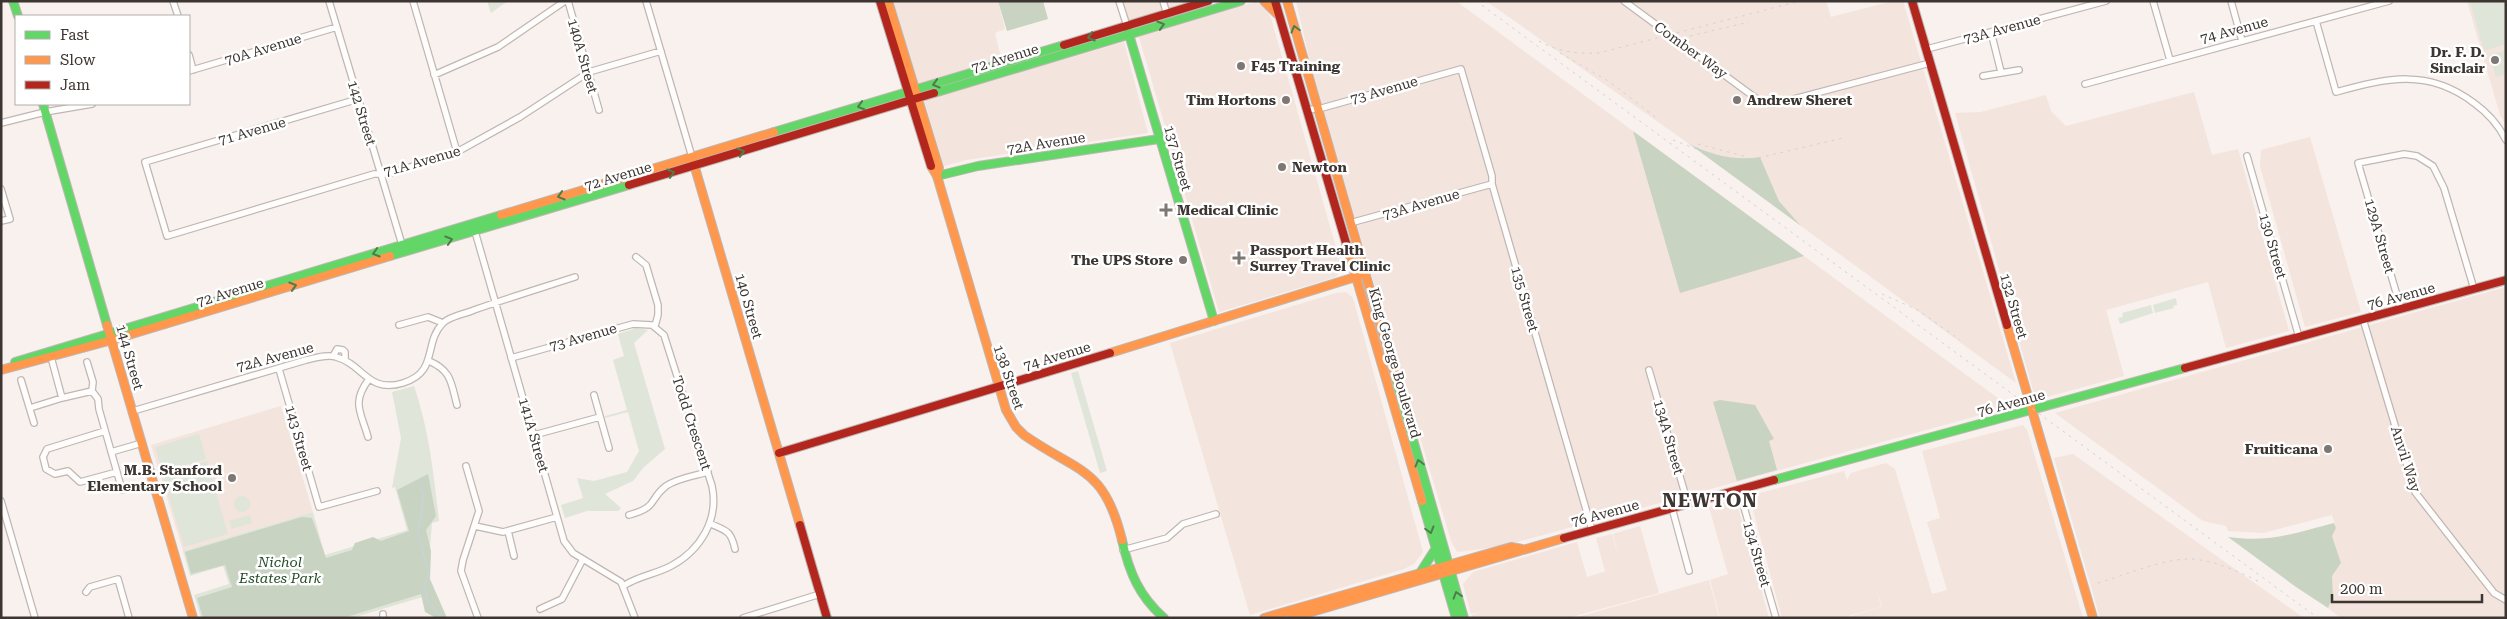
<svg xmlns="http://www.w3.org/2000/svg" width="2507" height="619" font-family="'Roboto Serif',serif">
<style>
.built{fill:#f3e4dd}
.green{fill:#dfe5d9}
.forest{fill:#c8d3c2}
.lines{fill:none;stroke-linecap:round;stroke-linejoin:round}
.stream{stroke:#c5d5e7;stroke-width:1}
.street-casing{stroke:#bfb7b4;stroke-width:8}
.fast-casing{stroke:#bfb7b4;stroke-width:10}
.slow-casing{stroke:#bfb7b4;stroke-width:10}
.jam-casing{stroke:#bfb7b4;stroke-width:10}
.street{stroke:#fefdfc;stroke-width:5.5}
.fast{stroke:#63d668;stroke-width:8}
.slow{stroke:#ff974d;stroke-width:8}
.jam{stroke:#b3261e;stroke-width:8}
.rail{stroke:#d4d2d0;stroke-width:1;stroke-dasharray:2.5 5;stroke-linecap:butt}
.oneway{stroke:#4e7d4a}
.poi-dot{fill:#7e7773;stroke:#fff;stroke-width:2}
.labels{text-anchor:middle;stroke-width:5;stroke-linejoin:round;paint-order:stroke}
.street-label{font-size:14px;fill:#3c3531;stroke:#fff}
.poi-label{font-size:14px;font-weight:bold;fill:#3c3531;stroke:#fff;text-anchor:end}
.park-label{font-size:14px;font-style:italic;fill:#244c26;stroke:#fff}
.district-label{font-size:19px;font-weight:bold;letter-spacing:1px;fill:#3c3531;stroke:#fff}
</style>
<rect width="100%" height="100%" fill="#f9f1ed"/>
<!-- built -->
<path class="built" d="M890,1H998L1005,29L995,33L1002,62L916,89Z
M1123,1H1198L1129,23Z
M1296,1H1456L1633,131L1680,292L1804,256L2010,407L1499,547L1457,552L1451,541L1359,232L1310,62Z
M1486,1H1826L1831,17L1893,1H1903L2016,383L1801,226L1779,201L1760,157L1744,159L1721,157L1688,143Z
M2467,1H2506V126L2500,115Z
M1255,2L1264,6L1271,18L1342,269L1336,277L1219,312L1139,37Z
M1124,42L1148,133L966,160L944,166L925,103L926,100Z
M2194,92L2212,155L2238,149L2289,331L2226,348L2208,282L2106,310L2124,376L2043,398L2034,394L1955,113L1981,112L2046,95L2051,111L2066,126Z
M2310,137L2361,312L2305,327L2260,166L2261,150Z
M2506,287V618H2341L2328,608L2333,596L2332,576L2341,563L2332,536L2336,528L2332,515L2263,533L2228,531L2226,526L2203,521L2055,413Z
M1346,292L1353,298L1423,552L1414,564L1404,569L1250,615L1170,343L1336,293Z
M281,406L313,512L183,551L151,445Z
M2023,425L2027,430L2083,618H1845L1882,607L1877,589L1881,607L1841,618H1782L1750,499L1752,495L1844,471L1847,480L1851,473L1886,463L1895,469L1932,594L1947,590L1927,522L1940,518L1922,451Z
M2073,454L2304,618H2100L2054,458Z
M1732,500L1737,504L1769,618H1720L1710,580L1728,574L1709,507Z
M1640,526L1659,593L1568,618H1473L1472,615L1483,611L1471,614L1463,584L1473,572L1577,542L1587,577L1609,570L1605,571L1596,538L1612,534L1618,556L1613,534Z
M1709,580L1719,618H1574L1660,594Z"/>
<!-- green -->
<path class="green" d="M487,1H508L491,13Z
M2470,1H2506V44L2484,51Z
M2506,50V61L2492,65L2489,55Z
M2506,62V74L2496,77L2493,66Z
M2176,298L2177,305L2173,306L2174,308L2155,313L2153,305Z
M2151,305L2153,313L2120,324L2118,318L2123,317L2122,313Z
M636,328L648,330L634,343L665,449L643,468L633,481L605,494L621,508L618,511H587L565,518L561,505L583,498L577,478L594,481L627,472L639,451L628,412L605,418V416L627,410L613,360L624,356L618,334Z
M1078,371L1107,471L1100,473L1071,373Z
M414,386C429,429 434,476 439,521L432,523L426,596L352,618H201L194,595L229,584L223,566L190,576L183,551L313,512L325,555L407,530L395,487L392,488L401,438L392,392Z
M199,434L206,459L162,472L155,447Z
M207,461L228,534L184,547L162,474Z
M234 504a8 8 0 1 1 16 0a8 8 0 1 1-16 0Z
M250,515L252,523L232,529L229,521Z"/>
<!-- forest -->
<path class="forest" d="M998,1H1043L1048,19L1007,31Z
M1633,131L1804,256L1680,293Z
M1688,143C1712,155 1733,161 1760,157L1779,201L1801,226Z
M1720,400L1755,405L1774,439L1769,441L1777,470L1737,481L1713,402Z
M428,474L436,516L426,530L431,551L430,579L447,618H436L425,612L421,594L343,618H203L197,598L232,587L225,565L191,574L185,552L302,517L312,518L326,558L352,550L355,543L373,537L381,541L409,531L397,490Z
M2334,523L2336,528L2332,536L2341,563L2332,576L2333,596L2328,608L2296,587L2228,537C2270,543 2295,533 2334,523Z"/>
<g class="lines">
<!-- stream -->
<path class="stream" d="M423,484L420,487L424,494L418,533L429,574L424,585L428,602L442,618"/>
<defs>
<path id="street" d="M173,1L178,16
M329,1L403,248
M413,1L457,152
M568,1L599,110
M646,1L692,157
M1119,1L1127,26
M1163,1L1167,14
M1624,1L1761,102L1775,104L1930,63
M2153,1L2170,60
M2231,1L2242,41
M2316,21L2336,92C2387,78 2428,68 2474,103C2488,113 2498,124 2506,140
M1991,32L2001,72
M1927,49L2106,1
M189,55L193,70
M189,71L337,27
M434,75L498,47L565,1
M1983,76L2019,70
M2085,84L2389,1
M358,99L145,162L167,236L374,174H388L457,152L520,117L589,72L661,51
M1307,110L1322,108L1461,69L1492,176V184L1592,530
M1,123L45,112L92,104
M2247,156L2299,337
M1,189L10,219L1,221
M1350,223L1492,184
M474,228L564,541L573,553L621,582L635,618
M636,257L646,265L658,305V315L655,326
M2401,309L2358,163L2404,154L2417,156L2433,166L2444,188L2474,289
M2363,319L2415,492L2494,593L2506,600
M399,325L428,317L443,323
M333,356L337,349L343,350L345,352V360
M51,357L62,398
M511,358L633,324L652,325L664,335L712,486C719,519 701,550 671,566C656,574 639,576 625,585
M429,361C452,371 451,383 457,405
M87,362L93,382L92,391L98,399L99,409L122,490
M279,369L319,507L377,491
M1649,370L1688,504
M21,380L34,423
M594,395L609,448
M30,408L62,398L92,391
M133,411L306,360C315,358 327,354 336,357C363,364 368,394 403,383C439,372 423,343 443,323C450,316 465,314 474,310C508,298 541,288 575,277
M105,431L47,449L43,457L46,469L55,474L68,471L80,482L117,472
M534,435L600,417
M368,437C361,412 351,403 369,379
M111,452L142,443
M466,466L479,511L463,560L461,571L478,618
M1739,490L1776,618
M1,501L35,618
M1672,508L1689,571
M629,515C659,507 648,500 666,486C678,478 694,476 708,472
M711,524C727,531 731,531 735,549
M475,526L503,532L557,517
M508,531L514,556
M1123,550L1167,538L1183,524L1216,514
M86,592L90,587L118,579L129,618
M540,609L562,599L583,559
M383,614V618
M743,618L820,594"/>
<path id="fast" d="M13,1L18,16
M1128,31L1214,321
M934,93L1241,1
M43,104L107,325
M774,132L1064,45
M937,176L978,166L1159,139
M390,256L629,185
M15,362L501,215
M1396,380L1464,618
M1774,480L2185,368
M1422,501L1456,618
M1122,540C1129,572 1139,596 1164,618
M1420,573L1436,548"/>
<path id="slow" d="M888,1L939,168L937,176
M1264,1L1277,14
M1287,1L1396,380
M693,161L800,525
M931,166L937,176L1006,410L1016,427L1024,435C1078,473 1104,466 1122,540
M501,215L774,132
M1346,243L1422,501
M107,325L193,618
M2007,325L2093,618
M1110,353L1365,274
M1,370L112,340L390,256
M1264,618L1511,547L1522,549
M1291,618L1564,538"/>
<path id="jam" d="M880,1L931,166
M1275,1L1346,243
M1912,1L2007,325
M1064,45L1208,1
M629,185L934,93
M2185,368L2506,280
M779,453L1110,353
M800,525L827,618
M1564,538L1774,480"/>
</defs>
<!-- street casing -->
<use href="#street" class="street-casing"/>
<!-- fast casing -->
<use href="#fast" class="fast-casing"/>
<!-- slow casing -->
<use href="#slow" class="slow-casing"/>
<!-- jam casing -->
<use href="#jam" class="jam-casing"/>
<!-- street -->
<use href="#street" class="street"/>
<!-- fast -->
<use href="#fast" class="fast"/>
<!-- slow -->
<use href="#slow" class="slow"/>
<!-- jam -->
<use href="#jam" class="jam"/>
<!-- rail -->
<path class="rail" d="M1476,1L2318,618
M1690,36L1749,22
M1539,41C1558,52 1578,54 1599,53L1800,1
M1560,53L1610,82L1659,120
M1673,140L1725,160L1741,162L1843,138
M1698,144L1747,157
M1882,294L1918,310L1960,340
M2098,583C2125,575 2165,558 2192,559C2216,561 2237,571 2258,581"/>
</g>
<!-- one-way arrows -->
<defs><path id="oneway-chevron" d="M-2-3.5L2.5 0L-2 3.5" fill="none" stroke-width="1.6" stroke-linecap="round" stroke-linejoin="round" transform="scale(1.25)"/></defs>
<g class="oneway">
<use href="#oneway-chevron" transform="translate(1161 25) rotate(-17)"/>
<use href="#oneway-chevron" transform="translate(1295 29) rotate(-106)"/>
<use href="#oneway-chevron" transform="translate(1091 37) rotate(163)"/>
<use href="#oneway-chevron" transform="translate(936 84) rotate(164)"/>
<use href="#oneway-chevron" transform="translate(861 106) rotate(163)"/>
<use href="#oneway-chevron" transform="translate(741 152) rotate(-17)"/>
<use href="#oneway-chevron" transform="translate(671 173) rotate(-17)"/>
<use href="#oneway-chevron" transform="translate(561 196) rotate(163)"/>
<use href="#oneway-chevron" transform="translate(449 240) rotate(-17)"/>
<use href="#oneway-chevron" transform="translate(376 253) rotate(163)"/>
<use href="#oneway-chevron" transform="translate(293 286) rotate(-17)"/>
<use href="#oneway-chevron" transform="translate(1419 463) rotate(-105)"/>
<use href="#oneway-chevron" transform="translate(1430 530) rotate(74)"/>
<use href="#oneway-chevron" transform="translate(1457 595) rotate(-107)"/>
</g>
<!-- markers -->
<g class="poi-dot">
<circle cx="2495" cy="60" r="5"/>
<circle cx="1241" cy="66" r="5"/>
<circle cx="1286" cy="100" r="5"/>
<circle cx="1737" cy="100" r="5"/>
<circle cx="1282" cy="167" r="5"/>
<path d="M1163.5 202.5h5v5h5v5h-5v5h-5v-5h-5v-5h5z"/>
<path d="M1236.5 250.5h5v5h5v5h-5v5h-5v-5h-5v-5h5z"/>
<circle cx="1183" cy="260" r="5"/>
<circle cx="2328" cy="449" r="5"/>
<circle cx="232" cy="478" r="5"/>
</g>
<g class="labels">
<!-- street labels -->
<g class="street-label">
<text transform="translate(2002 29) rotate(-15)" y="5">73A Avenue</text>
<text transform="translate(2234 30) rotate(-15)" y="5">74 Avenue</text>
<text transform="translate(263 49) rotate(-17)" y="5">70A Avenue</text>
<text transform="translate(1691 50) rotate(36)" y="5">Comber Way</text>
<text transform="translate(583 56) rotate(74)" y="5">140A Street</text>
<text transform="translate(1005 58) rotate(-17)" y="5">72 Avenue</text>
<text transform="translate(1384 90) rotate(-16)" y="5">73 Avenue</text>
<text transform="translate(362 113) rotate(73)" y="5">142 Street</text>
<text transform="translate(252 131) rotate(-16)" y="5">71 Avenue</text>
<text transform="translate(1046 143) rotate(-9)" y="5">72A Avenue</text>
<text transform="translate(1178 158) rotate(74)" y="5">137 Street</text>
<text transform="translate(422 161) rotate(-16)" y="5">71A Avenue</text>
<text transform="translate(618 176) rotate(-17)" y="5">72 Avenue</text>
<text transform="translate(1421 204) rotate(-16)" y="5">73A Avenue</text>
<text transform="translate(2380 236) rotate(74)" y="5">129A Street</text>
<text transform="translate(2273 246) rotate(74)" y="5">130 Street</text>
<text transform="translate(230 292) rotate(-17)" y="5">72 Avenue</text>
<text transform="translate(2401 296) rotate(-15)" y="5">76 Avenue</text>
<text transform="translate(1525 299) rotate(74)" y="5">135 Street</text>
<text transform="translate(749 306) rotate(74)" y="5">140 Street</text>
<text transform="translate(2014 306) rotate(74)" y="5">132 Street</text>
<text transform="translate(583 337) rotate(-16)" y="5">73 Avenue</text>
<text transform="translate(1057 356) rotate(-17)" y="5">74 Avenue</text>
<text transform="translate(130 357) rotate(74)" y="5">144 Street</text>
<text transform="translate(275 357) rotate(-15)" y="5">72A Avenue</text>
<text transform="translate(1395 363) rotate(74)" y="5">King George Boulevard</text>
<text transform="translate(1009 377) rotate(71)" y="5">138 Street</text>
<text transform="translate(2011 403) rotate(-15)" y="5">76 Avenue</text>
<text transform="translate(692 423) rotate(72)" y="5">Todd Crescent</text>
<text transform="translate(534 435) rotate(74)" y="5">141A Street</text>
<text transform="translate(1669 437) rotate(74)" y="5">134A Street</text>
<text transform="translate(299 438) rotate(74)" y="5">143 Street</text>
<text transform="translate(2406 459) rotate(72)" y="5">Anvil Way</text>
<text transform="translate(1605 513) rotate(-15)" y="5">76 Avenue</text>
<text transform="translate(1757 554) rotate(74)" y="5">134 Street</text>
</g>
<!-- poi labels -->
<g class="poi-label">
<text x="2485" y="57">Dr. F. D.<tspan x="2485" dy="16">Sinclair</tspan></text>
<text x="1251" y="71" text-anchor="start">F45 Training</text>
<text x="1276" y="105">Tim Hortons</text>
<text x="1747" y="105" text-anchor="start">Andrew Sheret</text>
<text x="1292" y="172" text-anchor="start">Newton</text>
<text x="1177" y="215" text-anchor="start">Medical Clinic</text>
<text x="1250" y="255" text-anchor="start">Passport Health<tspan x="1250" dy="16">Surrey Travel Clinic</tspan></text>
<text x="1173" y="265">The UPS Store</text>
<text x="2318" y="454">Fruiticana</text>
<text x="222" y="475">M.B. Stanford<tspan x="222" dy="16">Elementary School</tspan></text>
</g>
<!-- park labels -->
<g class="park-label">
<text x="280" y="567">Nichol<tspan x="280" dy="16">Estates Park</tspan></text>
</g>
<!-- district labels -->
<g class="district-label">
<text x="1710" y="507">NEWTON</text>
</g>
</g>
<!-- border -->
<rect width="2507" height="619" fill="none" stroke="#3c3531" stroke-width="5"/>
<!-- legend -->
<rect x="15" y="15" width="175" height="90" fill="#ffffff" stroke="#b1aead"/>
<rect x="25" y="31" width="25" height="8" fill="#63d668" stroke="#b1aead"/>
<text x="60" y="40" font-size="15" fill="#3c3531">Fast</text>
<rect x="25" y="56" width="25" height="8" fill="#ff974d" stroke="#b1aead"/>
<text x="60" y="65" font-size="15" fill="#3c3531">Slow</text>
<rect x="25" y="81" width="25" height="8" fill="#b3261e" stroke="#b1aead"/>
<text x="60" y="90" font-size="15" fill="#3c3531">Jam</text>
<!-- scale -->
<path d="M2332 594v8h150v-8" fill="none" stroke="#3c3531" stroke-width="2.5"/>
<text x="2340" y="594" font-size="15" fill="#3c3531" stroke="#ffffff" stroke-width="4" paint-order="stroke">200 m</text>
</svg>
